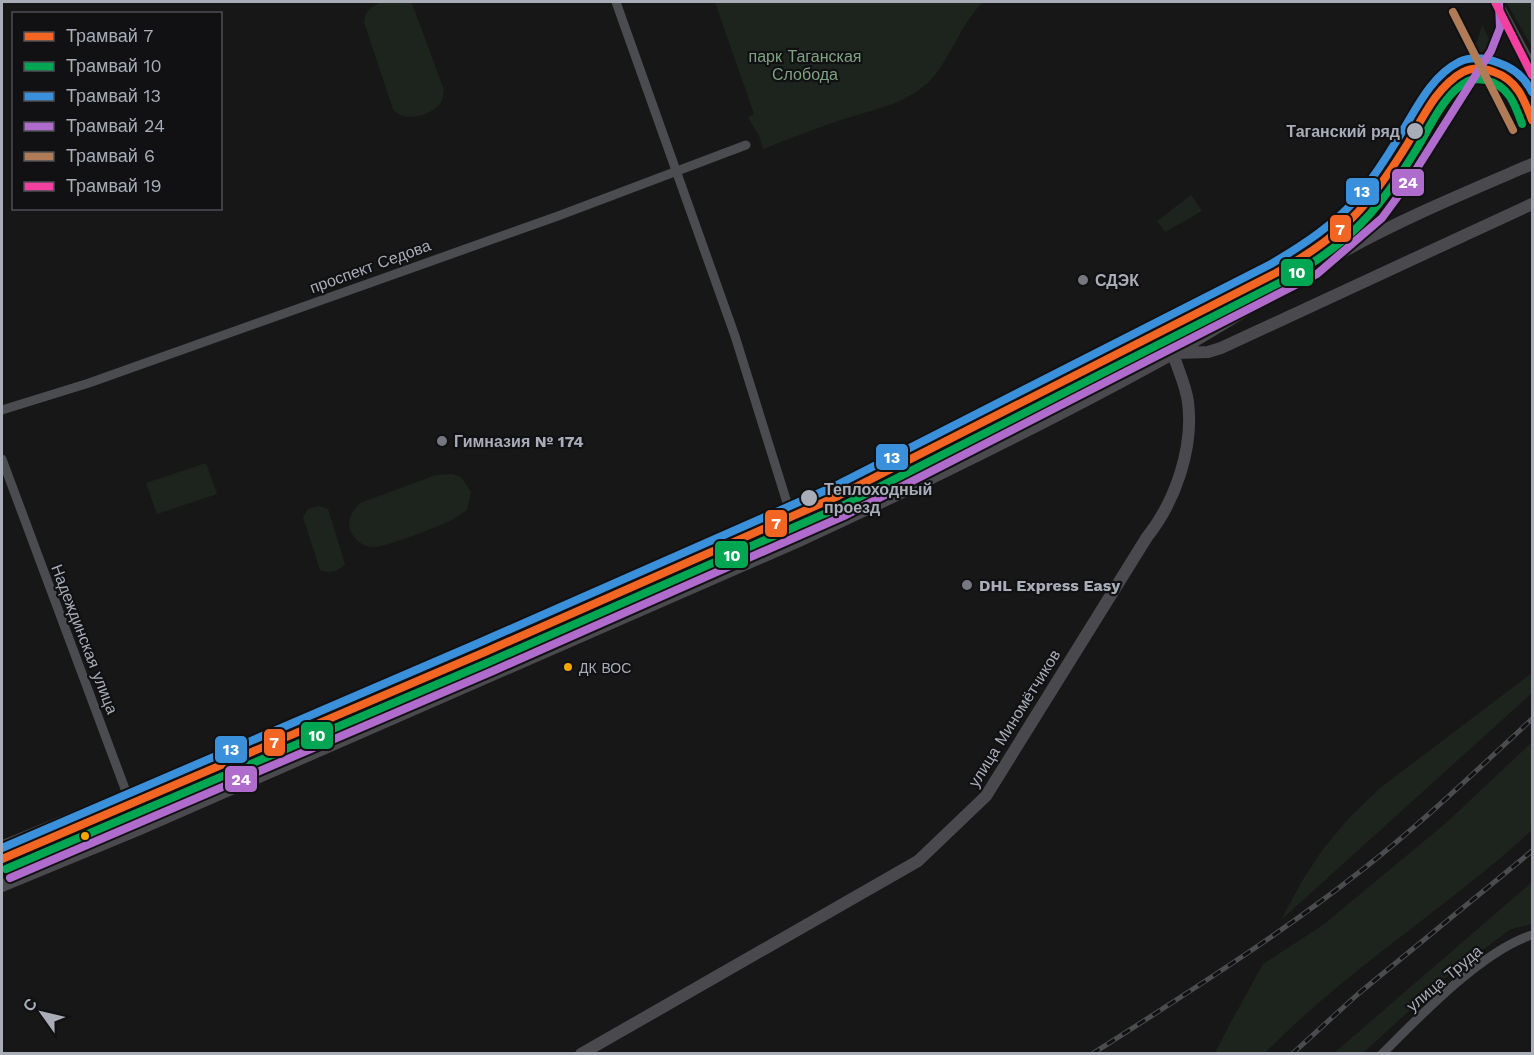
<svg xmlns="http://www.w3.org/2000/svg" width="1534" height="1055" font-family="'Work Sans',sans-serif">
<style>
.green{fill:#1d241e}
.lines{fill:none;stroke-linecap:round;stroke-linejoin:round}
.street{stroke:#4b4c50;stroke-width:9}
.secondary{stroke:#4a4a4e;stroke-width:12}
.rail-casing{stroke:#4b4c4f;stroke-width:5}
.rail{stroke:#111113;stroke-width:3;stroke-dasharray:9;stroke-linecap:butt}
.tram-1-casing{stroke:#111113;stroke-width:12}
.tram-2-casing{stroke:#111113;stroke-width:12}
.tram-3-casing{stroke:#111113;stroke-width:12}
.tram-4-casing{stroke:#111113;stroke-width:12}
.tram-5-casing{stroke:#111113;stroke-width:12}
.tram-6-casing{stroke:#111113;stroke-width:12}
.tram-1{stroke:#f26522;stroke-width:8}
.tram-2{stroke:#00a651;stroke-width:8}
.tram-3{stroke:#3a90db;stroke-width:8}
.tram-4{stroke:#b06ccc;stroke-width:8}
.tram-5{stroke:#b07c57;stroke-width:8}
.tram-6{stroke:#f240a1;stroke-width:8}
.stop-dot{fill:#a8adb8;stroke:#111113;stroke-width:2}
.poi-dot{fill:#757880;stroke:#111113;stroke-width:2}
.bus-dot{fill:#f7a600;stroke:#111113;stroke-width:2}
.labels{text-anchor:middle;stroke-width:4.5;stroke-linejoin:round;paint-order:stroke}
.bus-label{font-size:14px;fill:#a8adb8;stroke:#111113;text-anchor:start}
.park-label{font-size:16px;fill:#7fa381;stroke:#111113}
.stop-label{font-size:16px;font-weight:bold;fill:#a8adb8;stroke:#111113;text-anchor:end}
.street-label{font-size:16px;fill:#a8adb8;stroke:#111113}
.poi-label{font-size:16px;font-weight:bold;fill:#a8adb8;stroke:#111113;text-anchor:start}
.line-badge{stroke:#111113;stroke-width:2}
.badge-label{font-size:16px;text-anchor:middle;font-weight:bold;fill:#fff}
</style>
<rect width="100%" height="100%" fill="#171717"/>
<!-- green -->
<path class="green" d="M383,2H410L413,6L444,90C443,95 443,100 440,104C430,116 403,123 393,109L364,22C365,10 373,5 383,2Z
M715,2H983C962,23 953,52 935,75C910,106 867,110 832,123C809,131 786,140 763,149L759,136L748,117L754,114Z
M1506,2H1532V47Z
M1482,25L1500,60L1482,54L1469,56L1477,42Z
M1191,195L1202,211L1165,232L1157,221Z
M206,463L217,494L157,514L146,483Z
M452,474L461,477L471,492L467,510C462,513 457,517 452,520C439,526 384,548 373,547C362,546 356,541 351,532C346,521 352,511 360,503L436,475Z
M319,506L328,509L345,564C339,572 328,574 320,570L303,517L308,509Z
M1532,673V693L1281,920L1302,881L1323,849L1349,818L1380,788Z
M1532,742V830C1447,908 1346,970 1265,1053H1215L1232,1020L1263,964L1323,925L1446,823Z
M1532,882V924L1511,929L1444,979L1363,1053H1334Z"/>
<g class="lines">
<!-- street -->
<path class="street" d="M616,2L735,336L799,541
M2,410L89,383L558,216L746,145
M2,459L140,829
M2,845L127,794
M1382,1054C1419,1017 1483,950 1532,935"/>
<!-- secondary -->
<path class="secondary" d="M1496,2L1532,69
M1177,353L1208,352L1221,348L1532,204
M2,886L140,829L799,541C920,485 1039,427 1156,363C1219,329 1277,289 1339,254C1401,219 1467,192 1532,164
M581,1054L918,861L986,796L1147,537C1175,502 1194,448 1188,402C1186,386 1178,369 1173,354"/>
<defs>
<path id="rail" d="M1092,1054C1184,995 1277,937 1362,870C1422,823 1477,770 1532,719
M1292,1054L1358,994L1532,851"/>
</defs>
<!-- rail casing -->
<use href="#rail" class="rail-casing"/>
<!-- rail -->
<use href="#rail" class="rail"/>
<defs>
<path id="tram-1" d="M2,859L485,652L838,496L1276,273C1309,254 1341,233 1366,203C1381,185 1395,164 1408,143C1422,119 1437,86 1463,72C1473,67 1484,68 1494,72C1517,80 1524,99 1532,120"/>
<path id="tram-2" d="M6,869L489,662L842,506L1281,282C1318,261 1353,237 1380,202C1393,186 1405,168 1416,150C1430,127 1444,93 1468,81C1474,78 1480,79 1486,80C1509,86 1515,104 1522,124"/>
<path id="tram-3" d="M2,848L481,642L833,487L1271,264C1303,245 1334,225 1358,197C1372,179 1385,160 1397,140C1414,114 1429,77 1459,62C1472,56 1486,58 1499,63C1514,68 1525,78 1532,92"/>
<path id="tram-4" d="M10,878L493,671L846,515L1317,274L1382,218L1407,184L1491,51L1500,28L1499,2"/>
<path id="tram-5" d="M1453,12L1513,130"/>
<path id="tram-6" d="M1495,2L1532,75"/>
</defs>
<!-- tram-1 casing -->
<use href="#tram-1" class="tram-1-casing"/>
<!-- tram-2 casing -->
<use href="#tram-2" class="tram-2-casing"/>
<!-- tram-3 casing -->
<use href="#tram-3" class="tram-3-casing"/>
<!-- tram-4 casing -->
<use href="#tram-4" class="tram-4-casing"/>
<!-- tram-5 casing -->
<use href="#tram-5" class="tram-5-casing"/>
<!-- tram-6 casing -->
<use href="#tram-6" class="tram-6-casing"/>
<!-- tram-1 -->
<use href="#tram-1" class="tram-1"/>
<!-- tram-2 -->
<use href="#tram-2" class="tram-2"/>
<!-- tram-3 -->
<use href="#tram-3" class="tram-3"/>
<!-- tram-4 -->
<use href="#tram-4" class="tram-4"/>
<!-- tram-5 -->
<use href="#tram-5" class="tram-5"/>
<!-- tram-6 -->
<use href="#tram-6" class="tram-6"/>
</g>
<!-- markers -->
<g class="stop-dot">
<circle cx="1415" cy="131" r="9"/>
<circle cx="809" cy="498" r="9"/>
</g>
<g class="poi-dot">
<circle cx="1083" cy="280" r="6"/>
<circle cx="442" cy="441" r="6"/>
<circle cx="967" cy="585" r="6"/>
</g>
<g class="bus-dot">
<circle cx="568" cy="667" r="5"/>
<circle cx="85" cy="836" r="5"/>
</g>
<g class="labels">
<!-- bus labels -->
<g class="bus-label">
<text x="579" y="673">ДК ВОС</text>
</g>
<!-- park labels -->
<g class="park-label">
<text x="805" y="62">парк Таганская<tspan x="805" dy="18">Слобода</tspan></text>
</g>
<!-- stop labels -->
<g class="stop-label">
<text x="1400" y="137">Таганский ряд</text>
<text x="824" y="495" text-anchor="start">Теплоходный<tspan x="824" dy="18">проезд</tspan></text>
</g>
<!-- street labels -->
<g class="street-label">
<text transform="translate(370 266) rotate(-20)" y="6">проспект Седова</text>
<text transform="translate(85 639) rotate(69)" y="6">Надеждинская улица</text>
<text transform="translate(1014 718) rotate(-58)" y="6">улица Миномётчиков</text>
<text transform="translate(1444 978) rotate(-40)" y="6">улица Труда</text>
</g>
<!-- poi labels -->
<g class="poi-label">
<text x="1095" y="286">СДЭК</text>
<text x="454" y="447">Гимназия № 174</text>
<text x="979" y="591">DHL Express Easy</text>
</g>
</g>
<g class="line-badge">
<rect x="1391" y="168" width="34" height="29" rx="6" fill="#b06ccc"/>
<rect x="1345" y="177" width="35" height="29" rx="6" fill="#3a90db"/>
<rect x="1329" y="214" width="23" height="29" rx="6" fill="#f26522"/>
<rect x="1280" y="258" width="34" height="29" rx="6" fill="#00a651"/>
<rect x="875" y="443" width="34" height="28" rx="6" fill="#3a90db"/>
<rect x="764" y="509" width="24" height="29" rx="6" fill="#f26522"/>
<rect x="714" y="540" width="35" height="29" rx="6" fill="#00a651"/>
<rect x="300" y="721" width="34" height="29" rx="6" fill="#00a651"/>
<rect x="263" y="728" width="23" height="29" rx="6" fill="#f26522"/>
<rect x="214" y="735" width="34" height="29" rx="6" fill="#3a90db"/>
<rect x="224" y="765" width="34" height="28" rx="6" fill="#b06ccc"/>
</g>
<g class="badge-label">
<text x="1408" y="188">24</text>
<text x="1362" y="197">13</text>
<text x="1340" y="235">7</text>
<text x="1297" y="278">10</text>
<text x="892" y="463">13</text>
<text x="776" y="529">7</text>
<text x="732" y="561">10</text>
<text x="317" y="741">10</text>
<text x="274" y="748">7</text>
<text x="231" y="755">13</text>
<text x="241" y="785">24</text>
</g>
<!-- border -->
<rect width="1534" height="1055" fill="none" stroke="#a8adb8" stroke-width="6"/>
<!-- legend -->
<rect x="12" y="12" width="210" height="198" fill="#111113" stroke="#4d4f55" stroke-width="1.5"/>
<rect x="24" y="32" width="30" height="9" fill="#f26522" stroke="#4d4f55" stroke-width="1.5"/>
<text x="66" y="42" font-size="18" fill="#a8adb8">Трамвай 7</text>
<rect x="24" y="62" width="30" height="9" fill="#00a651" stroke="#4d4f55" stroke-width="1.5"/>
<text x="66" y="72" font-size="18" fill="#a8adb8">Трамвай 10</text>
<rect x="24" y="92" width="30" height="9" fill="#3a90db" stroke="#4d4f55" stroke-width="1.5"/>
<text x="66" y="102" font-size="18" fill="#a8adb8">Трамвай 13</text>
<rect x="24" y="122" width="30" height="9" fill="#b06ccc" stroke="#4d4f55" stroke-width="1.5"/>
<text x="66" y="132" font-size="18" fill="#a8adb8">Трамвай 24</text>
<rect x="24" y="152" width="30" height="9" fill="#b07c57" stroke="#4d4f55" stroke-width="1.5"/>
<text x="66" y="162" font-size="18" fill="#a8adb8">Трамвай 6</text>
<rect x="24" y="182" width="30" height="9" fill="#f240a1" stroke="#4d4f55" stroke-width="1.5"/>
<text x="66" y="192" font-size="18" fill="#a8adb8">Трамвай 19</text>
<!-- north arrow -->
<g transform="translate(42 1013) rotate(304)" stroke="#111113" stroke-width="4.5" paint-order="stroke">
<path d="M0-4.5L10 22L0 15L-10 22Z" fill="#a8adb8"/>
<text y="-9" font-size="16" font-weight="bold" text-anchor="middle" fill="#a8adb8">С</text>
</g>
</svg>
